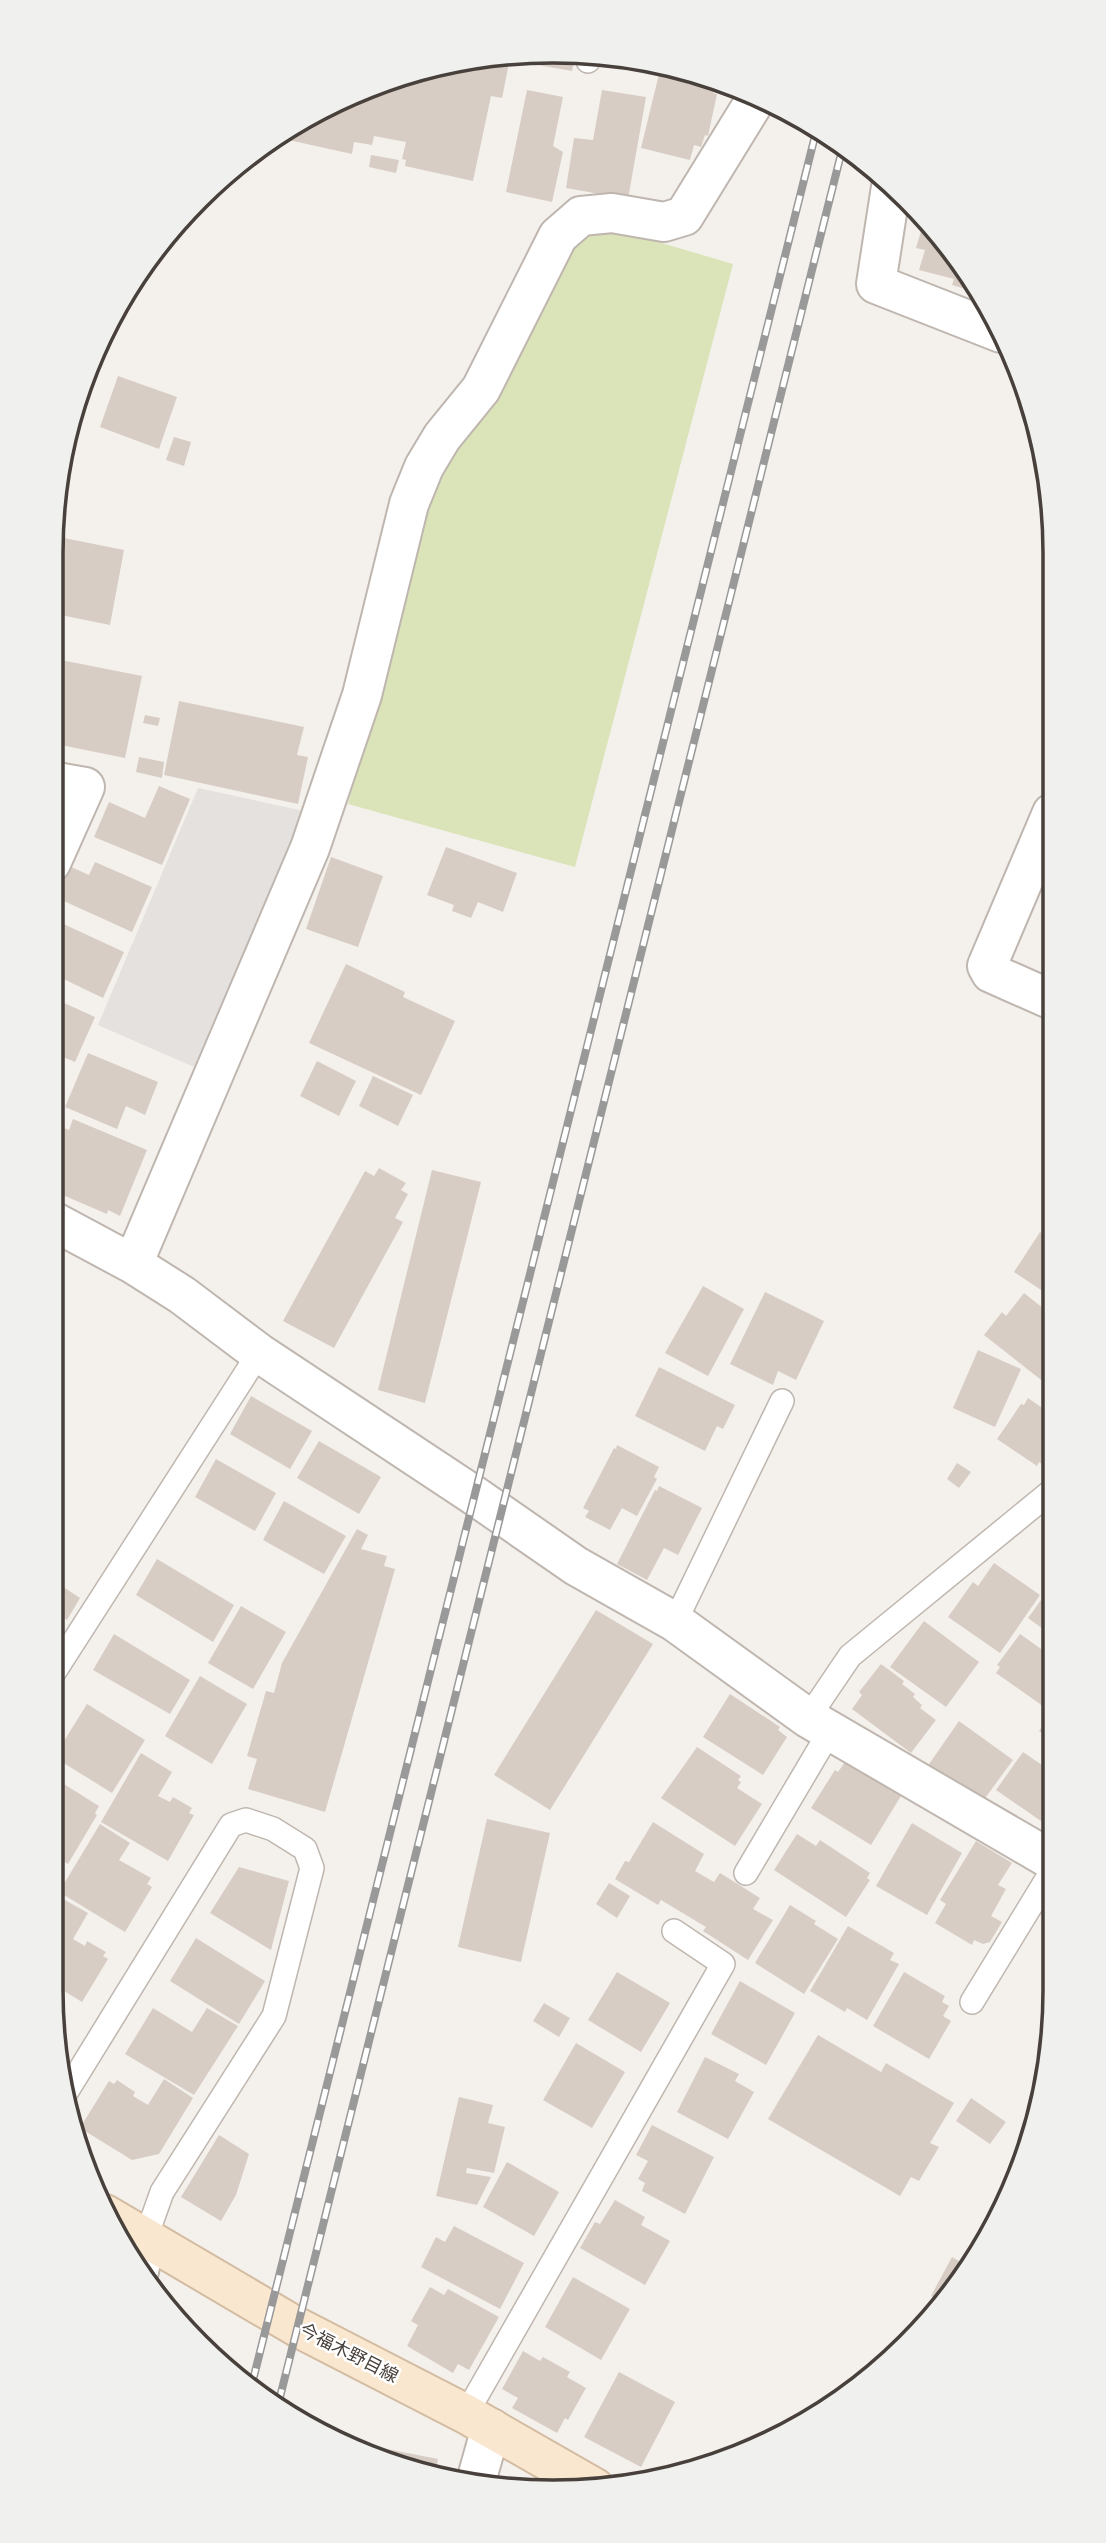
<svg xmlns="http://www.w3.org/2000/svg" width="1106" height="2543" font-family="Mulish,'Noto Sans JP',sans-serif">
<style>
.green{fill:#dae4b8}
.parking{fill:#e4e1df}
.building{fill:#d8cdc5}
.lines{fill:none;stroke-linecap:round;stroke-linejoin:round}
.service-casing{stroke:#bfb6af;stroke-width:26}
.minor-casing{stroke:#bfb6af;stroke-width:42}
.secondary-casing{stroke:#d3bca1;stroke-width:42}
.service{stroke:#fff;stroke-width:23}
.minor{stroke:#fff;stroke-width:38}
.secondary{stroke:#fae7d0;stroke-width:38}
.rail-casing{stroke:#999;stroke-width:8}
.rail{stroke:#fff;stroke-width:5;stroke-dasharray:16;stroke-linecap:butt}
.labels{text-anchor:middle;stroke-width:5;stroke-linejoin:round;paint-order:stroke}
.street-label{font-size:18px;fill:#48403a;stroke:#fff}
.rim{fill:none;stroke:#48403a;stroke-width:3.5}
</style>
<rect width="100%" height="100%" fill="#f4f0ec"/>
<!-- green -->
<path class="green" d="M593,229L648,239L733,264L575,867L348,804L416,546L443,465L571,243Z"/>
<!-- parking -->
<path class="parking" d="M198,788L304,811L194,1067L98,1025Z"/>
<!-- building -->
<path class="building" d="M534,52L576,54L572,71L532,64Z
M511,53L502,98L491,96L473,181L405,166L406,160L402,159L406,142L374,136L372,145L354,142L352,154L275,137L331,102L423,68Z
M660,70L716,84L713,93L717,94L708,136L705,135L701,147L694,145L690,160L641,148Z
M527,90L563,97L553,146L563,152L552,202L506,192Z
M602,90L646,97L628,199L566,188L574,138L593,140Z
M371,155L399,160L396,173L369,167Z
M931,227L951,247L974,286L972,291L952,285L954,279L919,270L925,250L916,248L921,231L929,234Z
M118,376L177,397L159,449L100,427Z
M174,437L191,442L184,466L166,460Z
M54,536L124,550L110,625L51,613V553Z
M51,658L142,676L125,758L51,743Z
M179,701L304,727L297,755L308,757L298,804L164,775Z
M145,715L160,718L158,726L143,723Z
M139,757L164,762L162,778L136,772Z
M159,786L190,799L162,865L94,837L109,802L145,818Z
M446,847L517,873L503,912L478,902L471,918L452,911L454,905L427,895Z
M331,857L383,876L358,947L306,929Z
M95,862L152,887L132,932L55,897L69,866L89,875Z
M57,921L124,952L103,998L51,973V935Z
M346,964L405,992L403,997L455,1021L421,1095L309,1043Z
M51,997L95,1017L75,1062L51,1052Z
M88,1053L158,1082L145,1115L126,1106L117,1129L65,1107Z
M317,1061L356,1081L339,1116L300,1096Z
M373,1076L413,1095L398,1126L359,1106Z
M51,1078L63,1083L51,1112Z
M73,1119L147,1150L120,1216L108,1210L107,1214L51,1190V1136L56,1125L69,1130Z
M379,1168L406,1183L401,1190L408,1194L395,1218L403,1222L334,1348L283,1321L365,1171L374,1176Z
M432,1170L481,1182L425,1403L378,1390Z
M1053,1192V1214L1044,1208Z
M1040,1232L1053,1241V1298L1014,1272Z
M703,1286L744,1309L708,1376L665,1353Z
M765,1292L824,1321L796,1380L778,1371L773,1385L730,1364Z
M1024,1293L1053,1316L1054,1390L984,1335L1002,1312L1006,1316Z
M978,1350L1021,1369L995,1427L953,1408Z
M659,1367L735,1405L723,1429L717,1426L705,1451L635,1416Z
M251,1396L312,1431L290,1469L230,1434Z
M1028,1398L1054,1416V1447L1042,1464L1039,1462L1037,1466L997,1439L1021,1404L1024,1405Z
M319,1441L381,1477L359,1514L297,1478Z
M617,1445L659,1467L654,1477L657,1479L637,1516L622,1508L610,1530L585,1517L589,1511L583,1508L614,1448L616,1449Z
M216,1459L276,1493L255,1531L195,1497Z
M957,1463L971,1472L959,1488L947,1479Z
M659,1486L702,1508L678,1555L664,1548L647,1580L617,1564L655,1490L657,1491Z
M284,1501L346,1536L324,1574L263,1540Z
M357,1529L368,1535L361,1549L387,1556L384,1566L395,1569L325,1812L248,1789L257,1759L247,1756L266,1691L274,1693L282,1663Z
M157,1559L234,1605L213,1642L136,1595Z
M994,1563L1040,1595L1000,1653L948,1617L973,1582L978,1586Z
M51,1579L80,1598L67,1620L56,1613L51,1622Z
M1054,1582V1637L1028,1618Z
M241,1606L286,1632L253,1689L208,1663Z
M596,1610L653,1644L550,1810L494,1775Z
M924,1621L979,1662L946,1707L890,1667Z
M114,1634L190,1680L170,1714L93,1670Z
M1020,1634L1054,1658V1699L1047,1709L996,1673L1000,1667L997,1665Z
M881,1664L904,1681L902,1684L915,1694L913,1697L922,1705L920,1708L936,1720L911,1753L852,1709L862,1695L859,1692Z
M200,1676L247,1704L212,1764L165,1736Z
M730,1694L780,1727L778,1730L787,1737L763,1775L703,1737Z
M87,1704L145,1740L112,1793L54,1757Z
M1054,1709L1055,1733V1742L1039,1731Z
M959,1721L1013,1760L983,1801L927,1767Z
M697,1747L741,1776L738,1780L741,1782L737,1788L762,1804L735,1846L661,1798Z
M1023,1752L1055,1774V1801L1041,1821L996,1790Z
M141,1753L172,1772L158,1796L170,1802L173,1797L192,1808L189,1813L194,1815L168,1861L101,1822Z
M845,1762L901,1796L871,1845L811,1808L835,1770L838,1772Z
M51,1776L99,1806L95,1813L97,1815L68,1864L51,1854Z
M487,1819L550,1833L521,1962L458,1947Z
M653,1822L704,1854L695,1871L714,1882L720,1873L760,1898L753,1909L773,1920L748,1960L703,1931L706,1927L661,1900L658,1905L615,1879L625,1861L629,1862Z
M912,1823L962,1853L927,1915L876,1886Z
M100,1824L130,1843L119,1860L151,1878L147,1884L152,1887L125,1932L59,1892Z
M797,1834L816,1846L820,1840L870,1873L867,1878L870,1880L846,1917L774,1870Z
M976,1841L1012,1863L998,1885L1006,1889L991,1916L1002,1922L990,1942L983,1944L974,1940L972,1945L935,1923L946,1904L940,1900Z
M239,1867L289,1881L271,1950L210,1913Z
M609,1883L630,1896L617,1918L596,1904Z
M56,1895L88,1913L73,1939L85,1946L87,1941L106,1952L103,1956L108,1959L82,2002L51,1983V1904Z
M790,1905L816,1921L814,1924L838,1939L804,1994L755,1963Z
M848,1926L894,1953L890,1960L899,1964L867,2020L847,2008L845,2012L810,1991Z
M196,1938L265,1981L239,2024L170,1981Z
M617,1972L670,2003L641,2052L588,2020Z
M904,1972L945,1996L942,2002L949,2006L943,2016L951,2021L929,2059L873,2026Z
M740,1981L795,2013L766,2065L711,2034Z
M544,2003L570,2018L559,2037L533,2021Z
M153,2008L192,2032L207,2008L238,2026L194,2095L125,2054Z
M55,2018L64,2023L61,2027L66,2029L59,2040Z
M818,2035L881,2072L886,2063L954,2103L930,2143L939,2147L919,2181L911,2177L900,2196L768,2119Z
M576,2043L625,2072L592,2128L543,2100Z
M705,2057L739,2074L735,2081L754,2092L728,2139L677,2112Z
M164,2079L193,2098L159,2154L132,2160L80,2128L109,2081L114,2084L117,2080L135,2092L133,2096L148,2105Z
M459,2097L493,2105L488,2123L505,2127L494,2173L467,2168L466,2173L491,2177L477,2205L436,2196Z
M971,2098L1006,2122L990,2144L956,2121Z
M652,2125L714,2157L685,2214L642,2191L645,2183L638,2179L648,2161L636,2155Z
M219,2135L249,2154L236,2195L221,2221L181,2197Z
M1030,2143L1028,2152L986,2243L975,2237Z
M507,2162L559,2192L534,2236L483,2207Z
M615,2200L645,2217L641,2225L670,2241L645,2285L580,2248L595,2222L600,2224Z
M454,2226L524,2263L500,2309L421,2267L436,2237L445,2242Z
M952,2257L969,2267L943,2303L931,2296Z
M573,2277L630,2309L601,2360L545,2327Z
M430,2287L444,2295L448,2289L499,2317L469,2370L458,2364L453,2373L407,2346L418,2325L411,2321Z
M523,2351L540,2361L543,2357L570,2372L567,2377L586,2388L568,2420L565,2418L557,2433L512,2408L518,2398L502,2389Z
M619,2372L675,2402L641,2467L584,2437Z
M372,2446L438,2459L435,2475L371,2451Z"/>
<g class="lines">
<defs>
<path id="service" d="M588,61L590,54
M675,1622L782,1401
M51,1677L259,1353
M808,1718L850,1656L1054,1489
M746,1873L830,1731
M972,2002L1055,1866
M67,2091L231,1825L246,1820L273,1829L305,1849L312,1868L274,2016L162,2192L146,2237
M466,2414L723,1964L674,1931"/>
<path id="minor" d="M891,187L876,284L1001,333
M1052,813L987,966L991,973L1052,1000
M51,863L85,787L51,781
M51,1220L133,1264L182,1295L259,1353L475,1496L576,1566L675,1622L808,1718L1055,1862
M133,1264L310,848L362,695L409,504L424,467L442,437L481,389L558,236L581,216L612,213L664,222L684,216L756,99
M139,2271L146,2237
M475,2485L491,2428"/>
<path id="secondary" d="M105,2214L297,2327L466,2414L595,2488"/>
</defs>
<!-- service casing -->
<use href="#service" class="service-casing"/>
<!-- minor casing -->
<use href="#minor" class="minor-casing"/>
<!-- secondary casing -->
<use href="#secondary" class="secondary-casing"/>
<!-- service -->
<use href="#service" class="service"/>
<!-- minor -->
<use href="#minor" class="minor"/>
<!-- secondary -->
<use href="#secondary" class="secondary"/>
<defs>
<path id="rail" d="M252,2384L816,132
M278,2405L843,146"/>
</defs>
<!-- rail casing -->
<use href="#rail" class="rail-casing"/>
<!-- rail -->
<use href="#rail" class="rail"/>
</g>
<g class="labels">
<!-- street labels -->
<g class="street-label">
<text transform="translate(349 2353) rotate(27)" y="6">今福木野目線</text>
</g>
</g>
<!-- crop -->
<path d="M0 0H1106V2543H0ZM553 63H553A490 490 0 0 1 1043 553V1990A490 490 0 0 1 553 2480H553A490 490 0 0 1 63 1990V553A490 490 0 0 1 553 63Z" fill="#f0f0ef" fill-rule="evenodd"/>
<path class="rim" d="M553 63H553A490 490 0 0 1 1043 553V1990A490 490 0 0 1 553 2480H553A490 490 0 0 1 63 1990V553A490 490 0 0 1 553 63Z"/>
</svg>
